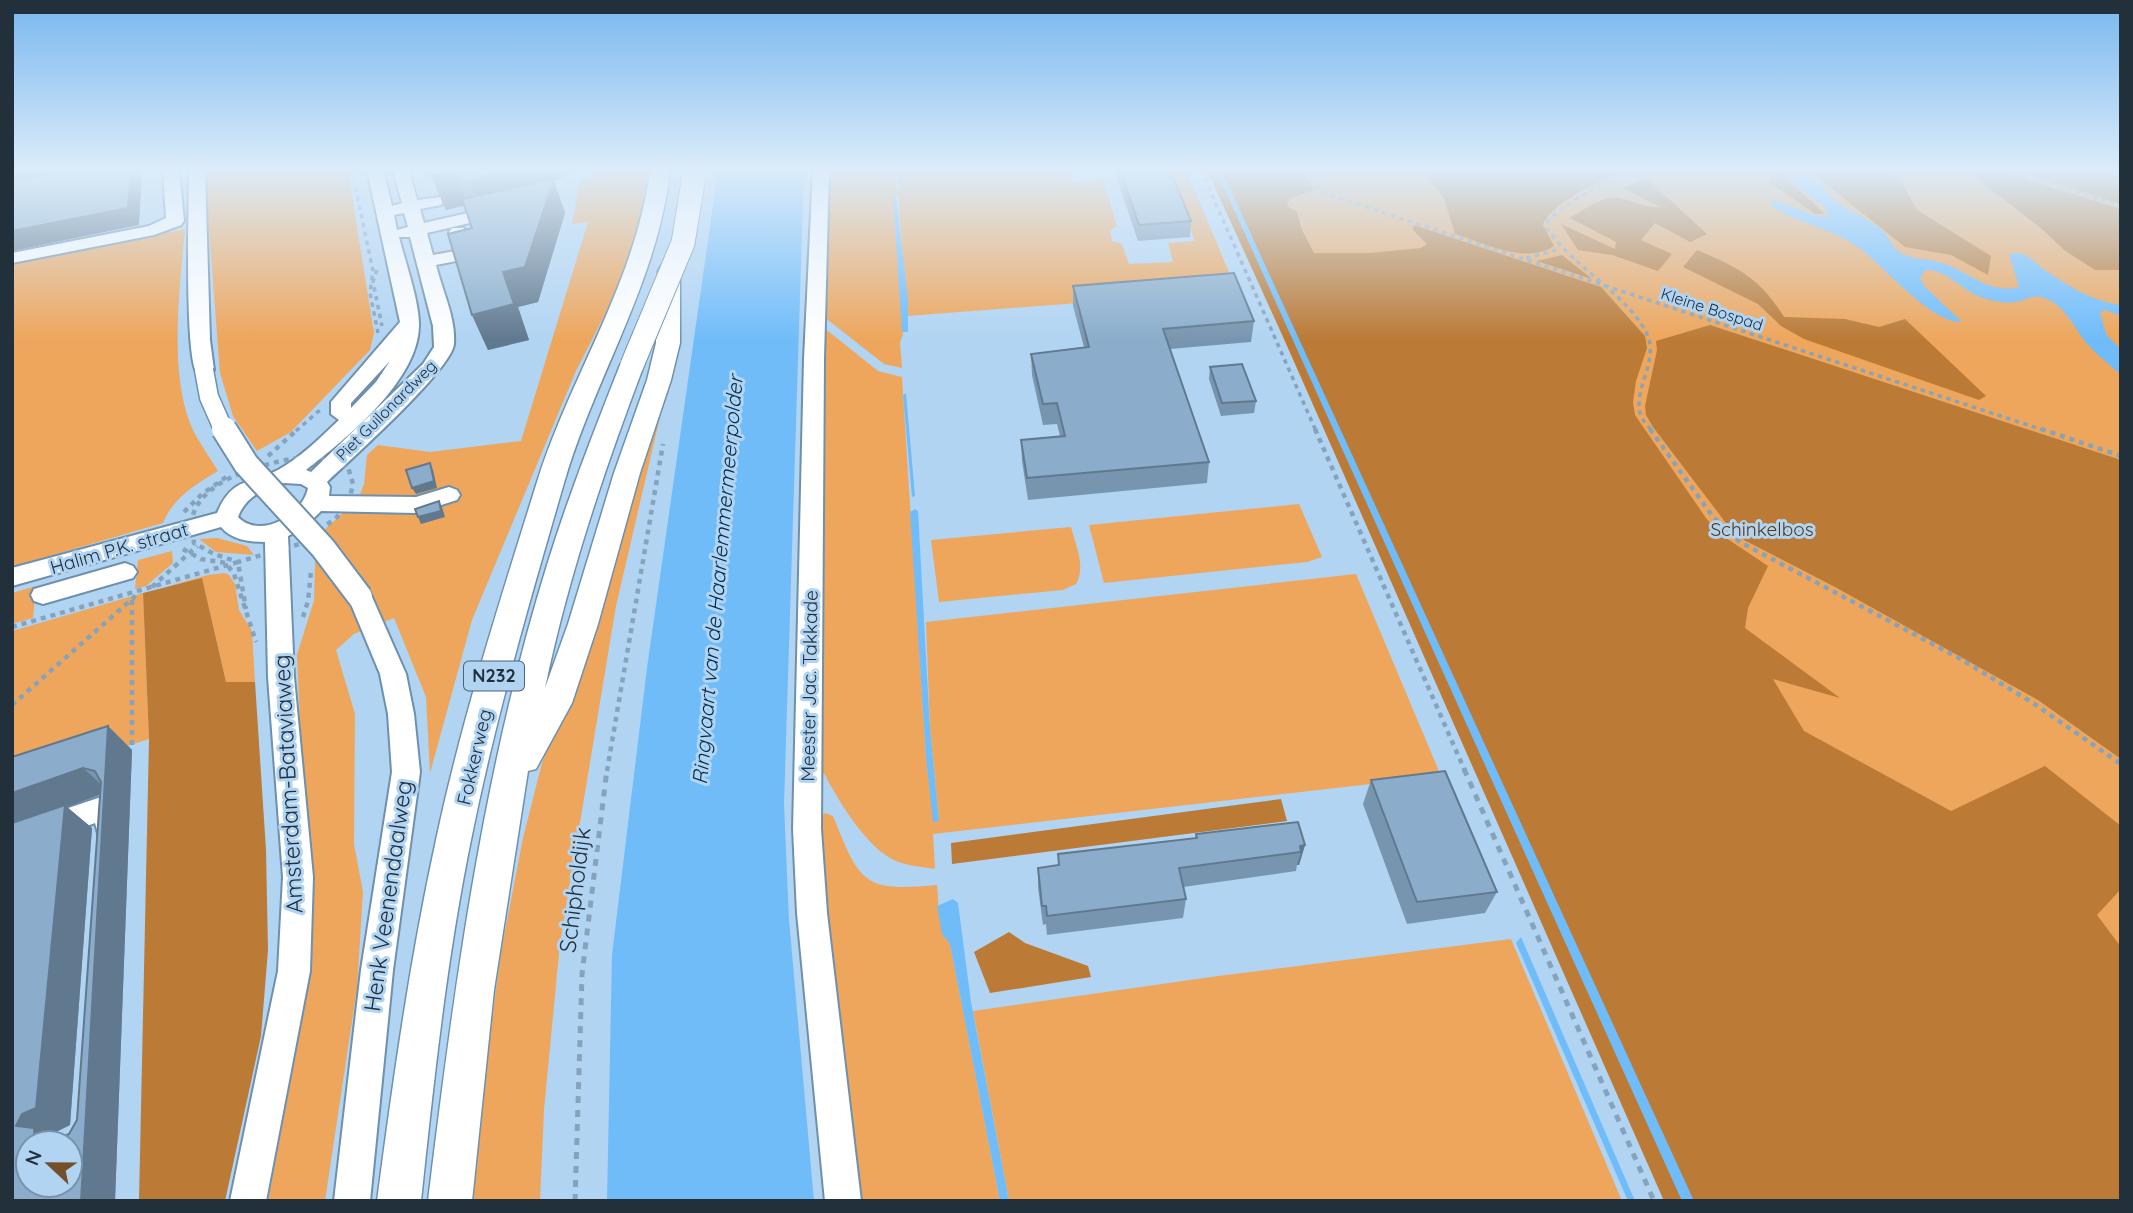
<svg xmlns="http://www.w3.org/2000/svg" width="2133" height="1213" font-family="Quicksand,sans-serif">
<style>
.green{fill:#eea65c}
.forest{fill:#bb7a35}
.water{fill:#70bcf9}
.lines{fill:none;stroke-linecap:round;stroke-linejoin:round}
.minor-casing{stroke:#6f90ad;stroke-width:4}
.major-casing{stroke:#6f90ad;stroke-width:3}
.path-far2{stroke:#86a3bc;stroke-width:3.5;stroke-dasharray:4.5 4.5;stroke-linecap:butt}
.path-far1{stroke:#86a3bc;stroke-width:4.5;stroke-dasharray:5 5;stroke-linecap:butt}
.path{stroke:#86a3bc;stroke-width:5;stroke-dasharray:7 7;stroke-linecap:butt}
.minor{fill:#fff;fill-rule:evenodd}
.major{fill:#fff;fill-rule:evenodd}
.minor-bridge-far1-casing{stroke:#6f90ad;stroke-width:21;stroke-linecap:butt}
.minor-bridge-casing{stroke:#6f90ad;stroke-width:28;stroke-linecap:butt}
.major-bridge-casing{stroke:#6f90ad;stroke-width:25;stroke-linecap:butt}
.minor-bridge-far1{stroke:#fff;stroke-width:18}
.minor-bridge{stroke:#fff;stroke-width:24}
.major-bridge{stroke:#fff;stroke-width:23}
.wall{fill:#7895af;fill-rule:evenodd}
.shaded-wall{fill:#61798e}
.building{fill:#8badcb;stroke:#61798e;stroke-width:2}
.labels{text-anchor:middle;stroke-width:6;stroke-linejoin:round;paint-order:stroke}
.far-street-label{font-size:16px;fill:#22303c;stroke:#b1d4f3}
.shield{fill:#b1d4f3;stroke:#4d6173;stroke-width:2}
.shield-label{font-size:18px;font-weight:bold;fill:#22303c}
.park-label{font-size:19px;fill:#583610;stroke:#b1d4f3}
.street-label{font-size:19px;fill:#22303c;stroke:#b1d4f3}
.water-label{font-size:21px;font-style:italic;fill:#002c4a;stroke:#b1d4f3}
.near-street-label{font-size:23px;fill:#22303c;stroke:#b1d4f3}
</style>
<rect width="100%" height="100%" fill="#b1d4f3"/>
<!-- green -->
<path class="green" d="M212,170H348L374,333L370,350L291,432L257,451L233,416L220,373L205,178Z
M597,170H647L641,224L634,246L606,312L576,371L472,620L430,773L426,697L394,618L354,634L336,650L355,714L354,844L363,892L357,988L325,1201H268L300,1031L309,932L297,655L314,600L315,562L321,533L358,499L364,484L367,455L378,445L430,452L521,441L588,222L572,224L580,181L594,178Z
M827,170H894L896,189L899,188L896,170H1039L1040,175L1070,173L1072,182L1103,180L1117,226L1110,230L1112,241L1122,244L1129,264L1173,262L1168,243L1195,241L1170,177L1151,170H1186L1237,291L907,316L898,196L894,195L903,334L900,342L902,368L884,364L824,317Z
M1208,170H2121V1201H1670Z
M185,229C180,289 167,379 195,434C202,447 211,459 218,471C196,484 173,498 163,523L12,567V264Z
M823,327L878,371L902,377L926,758L934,822L939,820L930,729L926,622L1356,574L1441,776L933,834L935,869C923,867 910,866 898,862C865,849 836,796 820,766Z
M663,404L616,606L560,943L544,1110L540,1201H471L478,1125L501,952L523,838L542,763L599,610L642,443Z
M1299,504L1322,557L1307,562L1104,583L1089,525Z
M1071,527C1076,546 1086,566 1076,584L1063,590L939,602L931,540Z
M217,538L247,546L254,555L216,552L199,539Z
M172,551L173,563L146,586L135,589L138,560Z
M225,573L229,575L235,584L239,610L252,631L255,682H226L202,579L165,587L208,575Z
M36,586L33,618L12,624V593Z
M143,593L149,739L12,784V631Z
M825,813L833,816C860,883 863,892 937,885C939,904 937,927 950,944L1000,1201H856L836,1032L819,819Z
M1511,939L1622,1201H1009L973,1011L1218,976Z"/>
<!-- forest -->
<path class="forest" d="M1207,170H1303L1314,190L1289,199L1287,206L1297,212L1302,230L1314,253H1370L1421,248L1427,244L1413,230L1414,225L1601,287L1645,336L1647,348L1636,381L1633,402L1635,415L1706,518L1720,534L1768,566L1748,608L1745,628L1840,698L1773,679L1804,731L1951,811L2045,766L2121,826V889L2097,915L2121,947V1201H1664L1285,341Z
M1424,170H1634C1612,174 1550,202 1543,225L1554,246C1525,265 1485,243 1455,234L1444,199Z
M1776,170H1778L1825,214H1815L1768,181Z
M1808,170H1885L1901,181L1917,210L1991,256L1988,275L1951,255L1905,247Z
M1966,170H1997L2121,209V270H2095L2064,250L2042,229Z
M2014,170H2121V204Z
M1646,178L1707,234L1690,242L1655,223L1641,240L1672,254L1658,271L1612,255L1578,250L1561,224L1615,249L1616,242L1570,218C1582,211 1602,196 1617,198C1632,199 1644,209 1661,207L1622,188Z
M1697,250C1739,268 1759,277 1784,317L1845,319L1879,327L1905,319L1986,396L1979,400L1804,339L1781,326L1758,304L1683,267Z
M1562,255L1592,279L1537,261Z
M1710,325L2121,460V759L2038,700L1835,587L1744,540L1732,531L1653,427L1646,415L1645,406L1657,350L1656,341Z
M202,578L226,682H255L266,850L268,950L261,1036L225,1201H139L149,739L143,593Z
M1281,799L1287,821L952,864L951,843Z
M1009,932L1025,943L1088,966L1091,977L990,993L974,952Z"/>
<!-- water -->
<path class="water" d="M718,170H804L784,804L789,920L814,1201H607L612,955L647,668Z
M1216,170H1221L1250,232L1694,1201H1682Z
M1790,172L1822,182C1831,209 1866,213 1884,232C1891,239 1891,247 1901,253C1915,261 1933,258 1948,265C1972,275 1991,294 2019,287L2009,254C2019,250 2032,258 2039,266C2064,283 2090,301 2121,305V316L2105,310L2100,312L2106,334L2121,350V375C2110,365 2098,356 2089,346C2073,328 2066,304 2041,297C2032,295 2024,301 2015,302C2004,304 1988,300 1978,296C1960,288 1946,270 1926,270L1920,277L1925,287L1962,322C1931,323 1887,270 1863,251C1836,229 1800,225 1772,206L1771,201L1774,200L1817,216H1829L1824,207L1789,179L1787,174Z
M896,195L908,300V332H902L893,196Z
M906,393L915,496L912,497L903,395Z
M915,509L918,511L930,729L939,821L933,822L926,758L910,512Z
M953,899L958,903L971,1002L1009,1201H1000L950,944L942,934L937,906Z
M1521,937L1635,1201H1628L1516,943Z"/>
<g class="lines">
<defs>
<path id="minor" d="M163,170H179L184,221L181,225L154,235L12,263V253L149,226L166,218Z
M189,170H205L210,340L214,370L211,374H197C184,355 189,203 189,170Z
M367,170H383L392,206L402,203L393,170H409L417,200L441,197L443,201L441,205L420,209L424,223L472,212L481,217L478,221L427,233L433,255L455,251L449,232L452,228H464L474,254L471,258L436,265C442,290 456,318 454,344C452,369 350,460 327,482L330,487L329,496L416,497L449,487L457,490L460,495L457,500L416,513L321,511L304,528L288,536L294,677L313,877L310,971L266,1201H230L278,971L283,877L268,677L265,542C249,542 232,540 221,527L12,586V568L217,513C232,477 250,484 278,470C300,458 321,437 339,420L331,414V402L400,322ZM404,213L408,227L397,230L394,215ZM399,237H410L433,326L434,347L423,364L311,472L306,470C346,439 418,381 419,326C420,304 405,261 399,237ZM390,361L376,382L351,408V403ZM284,483L301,484L308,488C303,515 260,540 238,517C245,497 264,488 284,483Z
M813,170H829L824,359L821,829L827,913L861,1201H825L797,913L793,829L804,359Z
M125,563L133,566L137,572L133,578L43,604L34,601L31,595L34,589Z
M360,588L369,591L372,597L406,674L414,714L420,772L393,970L370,1201H334L361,970L392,772L388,714L380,674L348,597L351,591Z
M110,794L120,797C126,810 125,824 119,837L109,840L99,837L95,823L12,853V827Z"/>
<path id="major" d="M650,170H670C658,282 595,376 564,483C530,600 496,716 472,835C447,956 434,1078 421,1201H377C393,1080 410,959 436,840C462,718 500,601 537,482C570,376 636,282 650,170Z
M669,264L677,266L680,271V343L671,380L640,473L598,624L572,703L536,769L528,771L494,990L472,1201H428C454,987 483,771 547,565C568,497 594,431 620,365L623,360L632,358L641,360L644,365C604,471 568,577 545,688L568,624L614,473L647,380L656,343L658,271L661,266Z"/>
</defs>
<!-- minor casing -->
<use href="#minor" class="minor-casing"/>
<!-- major casing -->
<use href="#major" class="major-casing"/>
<!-- path-far2 -->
<path class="path-far2" d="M352,170L373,271L370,293L378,333
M1201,170L1316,431
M1307,170L1316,186L1327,194L2046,431
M1644,170C1607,178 1577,196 1548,220L1547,228C1573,267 1629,296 1647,334C1659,362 1634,386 1640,413C1641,419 1648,426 1652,431
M2007,170L2121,206
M1526,258L1560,249
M377,270L373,282L382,326
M296,431L321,409"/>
<!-- path-far1 -->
<path class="path-far1" d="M1315,429L1465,771
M1650,429L1713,517L1740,542L1959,658L2033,703L2121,764
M2041,429L2121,456
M268,456L298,429
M312,456L348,467L353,484L349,501L337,517L303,543L238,562L214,554L194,543C193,534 190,524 193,515C205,475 276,460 312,456Z
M184,512L202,494L229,475
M183,549L201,559L226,563L234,574L256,642
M152,587L197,546
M132,600V750
M303,617L308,601L311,571
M12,627L238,562L246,609
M12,705L140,592
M607,771L663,444"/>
<!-- path -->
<path class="path" d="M1464,769L1654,1201
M575,1201L582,974L607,769"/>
<!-- minor -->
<use href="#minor" class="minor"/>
<!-- major -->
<use href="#major" class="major"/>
<defs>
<path id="minor-bridge-far1" d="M204,370L209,397L224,431"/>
<path id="minor-bridge" d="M224,429L246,464L323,548L360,597"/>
<path id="major-bridge" d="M632,365L683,243L695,170"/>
</defs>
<!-- minor-bridge-far1 casing -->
<use href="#minor-bridge-far1" class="minor-bridge-far1-casing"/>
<!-- minor-bridge casing -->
<use href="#minor-bridge" class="minor-bridge-casing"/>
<!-- major-bridge casing -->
<use href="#major-bridge" class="major-bridge-casing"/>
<!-- minor-bridge-far1 -->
<use href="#minor-bridge-far1" class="minor-bridge-far1"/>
<!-- minor-bridge -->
<use href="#minor-bridge" class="minor-bridge"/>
<!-- major-bridge -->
<use href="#major-bridge" class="major-bridge"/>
</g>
<!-- wall -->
<path class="wall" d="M431,170H574L571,173L554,181L565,213L538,302L518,307L529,340L488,350L472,315V228L464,205L446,210L431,176Z
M1114,170H1170L1191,221L1190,237L1138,241Z
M1073,286L1254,321L1251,342L1170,349L1209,462L1207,483L1028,500L1022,461L1021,440L1060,436L1057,424L1043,425L1032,375L1031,354L1084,347L1073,306Z
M1210,367L1256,401L1254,413L1221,416L1209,379Z
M108,726L132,750L115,1201H12V757ZM100,795L77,1120L69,1134L56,1140L53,1138L56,1132L70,1125L92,828L67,807Z
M1371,780L1497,892L1485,913L1407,924L1363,804Z
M1196,834L1305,845L1299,865H1297L1296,871L1183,887L1186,899L1183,918L1047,935L1046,924L1043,925L1038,887V868L1058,865V854L1195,838Z"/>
<!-- shaded-wall -->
<path class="shaded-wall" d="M12,170H64L63,177L12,186Z
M131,170H140L142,174L139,225L12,251V231Z
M496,170H574L571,173L554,181L565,213L538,302L518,307L529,340L488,350L472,315L503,272L484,216L470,182Z
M454,171L467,205L446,210L431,176Z
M430,463L433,470L437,488L416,494L412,488Z
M439,501L442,507L445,517L421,524L418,517Z
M108,726L132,750L115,1201H81L104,793L67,807L92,828L70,1125L56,1132L53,1138L62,1143H35L16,1126L12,793L83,768L104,787Z
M1305,845L1299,865H1297L1301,852L1300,846Z"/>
<!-- building -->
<path class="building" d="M76,170H131L128,208L12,231V181Z
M431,170H496L470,182L455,176L454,171L431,176Z
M1120,170H1170L1191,221L1139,225Z
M554,179L525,267L503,272L514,304L472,315L448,234L472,228L462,199Z
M1234,273L1254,321L1163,329L1209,462L1027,478L1021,440L1065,436L1057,403L1043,404L1031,354L1089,347L1073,286Z
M1242,364L1256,401L1222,403L1210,367Z
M430,463L434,481L412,488L406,470Z
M439,501L441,511L418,517L415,509Z
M108,726L81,1201H12V823L65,805L36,1108L22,1114L16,1126L34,1128L35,1143H28V1185H70V1143H48L69,1134L77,1120L101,782L95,771L83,768L12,793V757Z
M1445,771L1497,892L1417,902L1371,780Z
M1298,822L1305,845L1300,846L1301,852L1179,868L1186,899L1047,916L1046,906H1042L1038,868L1059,865L1058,854L1197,838L1196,834Z"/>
<!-- sky -->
<linearGradient id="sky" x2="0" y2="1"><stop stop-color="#78b7ef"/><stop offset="0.5" stop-color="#dcecfa"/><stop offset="1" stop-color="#dcecfa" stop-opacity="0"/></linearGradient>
<rect width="2133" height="340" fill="url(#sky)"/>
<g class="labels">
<!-- far-street labels -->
<g class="far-street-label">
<text transform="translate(1712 309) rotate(18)" y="6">Kleine Bospad</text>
<text transform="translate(386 410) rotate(-45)" y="6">Piet Guilonardweg</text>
</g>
<!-- shield labels -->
<rect class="shield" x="464" y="661.5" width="60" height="29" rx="5"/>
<g class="shield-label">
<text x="494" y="682">N232</text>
</g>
<!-- park labels -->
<g class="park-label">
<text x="1762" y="536">Schinkelbos</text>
</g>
<!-- street labels -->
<g class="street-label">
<text transform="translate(119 548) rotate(-16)" y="7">Halim P.K. straat</text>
<text transform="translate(809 686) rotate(-89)" y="7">Meester Jac. Takkade</text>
<text transform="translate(474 757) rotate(-77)" y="7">Fokkerweg</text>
</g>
<!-- water labels -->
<g class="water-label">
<text transform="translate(718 580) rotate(-85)" y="7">Ringvaart van de Haarlemmermeerpolder</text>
</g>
<!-- near-street labels -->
<g class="near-street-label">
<text transform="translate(288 784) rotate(-93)" y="8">Amsterdam-Bataviaweg</text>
<text transform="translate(575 890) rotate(-83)" y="8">Schipholdijk</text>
<text transform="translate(388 896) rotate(-82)" y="8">Henk Veenendaalweg</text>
</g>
</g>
<!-- border -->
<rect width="2133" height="1213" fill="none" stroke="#22303c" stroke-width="28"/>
<!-- north arrow -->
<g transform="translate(49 1164) rotate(292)"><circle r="33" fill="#b1d4f3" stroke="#7892aa" stroke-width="2"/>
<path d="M0-5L12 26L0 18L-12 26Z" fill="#744f2a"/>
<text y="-10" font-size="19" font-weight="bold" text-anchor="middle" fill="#22303c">N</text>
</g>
</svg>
